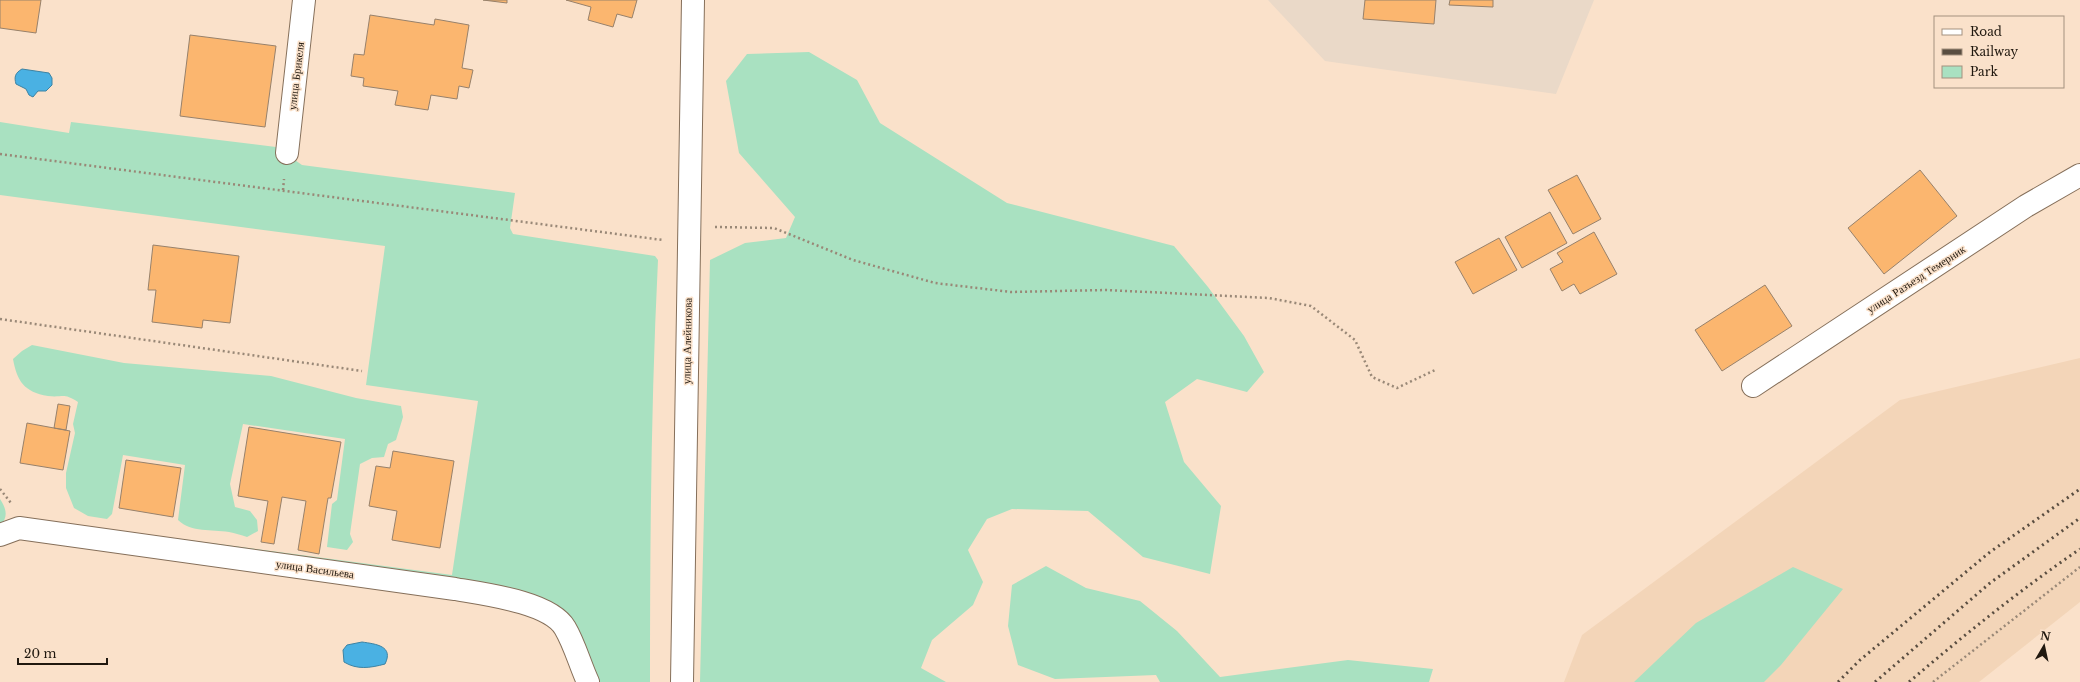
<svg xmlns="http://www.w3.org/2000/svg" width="2080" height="682" font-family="'Libre Baskerville',serif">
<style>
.commercial{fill:#ead9c8}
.built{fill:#f3d5b8}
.green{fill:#a9e1c1}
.water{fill:#4ab1e3;stroke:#3d83a3}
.building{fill:#fbb66f;stroke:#97816b}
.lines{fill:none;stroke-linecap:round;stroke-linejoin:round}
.minor-casing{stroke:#856f5a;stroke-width:24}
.path{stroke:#987;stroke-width:2.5;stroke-dasharray:2 3;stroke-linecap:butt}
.minor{stroke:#fff;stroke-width:22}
.rail{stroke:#594d40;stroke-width:3;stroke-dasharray:2 4;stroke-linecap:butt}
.labels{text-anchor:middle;stroke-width:3;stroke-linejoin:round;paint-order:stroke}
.street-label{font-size:11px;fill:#20180f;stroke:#fae1ca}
</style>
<rect width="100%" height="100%" fill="#fae1ca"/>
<!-- commercial -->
<path class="commercial" d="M1268,0H1594L1556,94L1325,61Z"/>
<!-- built -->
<path class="built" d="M2080,358V602L1979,682H1564L1582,635L1900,400Z"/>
<!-- green -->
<path class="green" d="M809,52L857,80L880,123L1007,203L1174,246L1208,287L1244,336L1264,372L1247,392L1197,379L1165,402L1184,462L1221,506L1210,574L1143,557L1088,511L1012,509L987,519L968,550L983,582L973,605L932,640L921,668L946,682H700L710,260L745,243L786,238L795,217L739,153L726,81L747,54Z
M0,122L69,133L71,122L276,147L302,165L515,193L510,228L513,234L655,256L658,260C651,401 650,542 650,682H593L553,611L31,519L452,575L478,401L366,385L385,246L0,195Z
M32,345L124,363L271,376L356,398L401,406L403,417L396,440L388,444L384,457L372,458L360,464L350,534L353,542L347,550L327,547L332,504L337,500L345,439L243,424L230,484L235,507L250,511L257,520L258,531L247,537C241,535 235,533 229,532C211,529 192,533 178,520L185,465L123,455L112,514L107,519L88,516L74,508L66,488V473L75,433L73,424L78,402C63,392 63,398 48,396C24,392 17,381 13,359L22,351Z
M0,499C6,508 9,517 0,526Z
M1046,566L1086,588L1140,601L1177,631L1220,677L1348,660L1433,669L1429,682H1160L1156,675L1055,679L1018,665L1008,626L1012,585Z
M1793,567L1843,589L1781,665L1764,682H1634L1696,623Z"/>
<!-- water -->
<path class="water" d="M22,69L49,73L52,78V85L46,91H38L33,97L29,95L26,89L16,84C14,77 15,73 22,69Z
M362,642C376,644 394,646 385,664C370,668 357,670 344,662L343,650L347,645Z"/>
<!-- building -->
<path class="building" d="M0,0H41L36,33L0,28Z
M483,0H507V3Z
M566,0H637L632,18L617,14L613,27L588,20L591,7Z
M1365,0H1436L1434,24L1363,19Z
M1450,0H1493V7L1449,5Z
M370,15L434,25L435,19L469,25L462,68L473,70L469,88L459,86L457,99L431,95L428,110L395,105L398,91L363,86L364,78L351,76L354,54L364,55Z
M190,35L276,46L265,127L180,116Z
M1920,170L1957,216L1884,274L1848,228Z
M1577,175L1601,219L1573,234L1548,190Z
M1550,212L1567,243L1522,268L1505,237Z
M1594,232L1617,274L1580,294L1574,284L1562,291L1550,269L1563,262L1557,253Z
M1499,238L1517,270L1473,294L1455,262Z
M153,245L239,256L230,323L203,320L202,328L152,322L156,290H148Z
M1765,285L1792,326L1722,371L1695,330Z
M58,404L70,406L66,430L54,428Z
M27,423L70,431L63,470L20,463Z
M249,427L341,442L331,498H328L319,554L298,550L306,501L282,497L274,544L261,542L268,501L238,496Z
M393,451L454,461L440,548L392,540L397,511L369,506L376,466L390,468Z
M126,460L181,468L173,517L119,508Z"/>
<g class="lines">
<defs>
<path id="minor" d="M287,153L304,0
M1753,386L2026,206L2080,175
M0,535L19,528L455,589C484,594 550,602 565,628C575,645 580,665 588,682
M682,682L693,0"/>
</defs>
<!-- minor casing -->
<use href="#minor" class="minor-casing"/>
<!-- path -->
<path class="path" d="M0,154L663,240
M283,190L284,179
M715,227L774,228L853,260L935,283L1011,292L1107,290L1269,298L1311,306L1355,340L1372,377L1397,388L1435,370
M0,319L362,371
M0,489L11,503
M1933,682L2080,567"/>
<!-- minor -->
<use href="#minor" class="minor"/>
<!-- rail -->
<path class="rail" d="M1838,682L1860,660L1990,552L2080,489
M1875,682L1990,583L2080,518
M1909,682C1964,635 2020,590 2080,549"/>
</g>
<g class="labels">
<!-- street labels -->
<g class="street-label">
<text transform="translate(296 76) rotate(-83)" y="4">улица Брикеля</text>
<text transform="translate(1916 279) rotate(-33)" y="4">улица Разъезд Темерник</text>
<text transform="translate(687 341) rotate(-89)" y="4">улица Алейникова</text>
<text transform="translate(315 569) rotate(8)" y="4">улица Васильева</text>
</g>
</g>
<!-- legend -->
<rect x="1934" y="16" width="130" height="72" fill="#fae1ca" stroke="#a3917f"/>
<rect x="1942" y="29" width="20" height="6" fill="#ffffff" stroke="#a3917f"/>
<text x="1970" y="36" font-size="12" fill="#20180f">Road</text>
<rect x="1942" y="49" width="20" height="6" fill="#594d40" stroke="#a3917f"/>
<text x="1970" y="56" font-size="12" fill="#20180f">Railway</text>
<rect x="1942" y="66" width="20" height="12" fill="#a9e1c1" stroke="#a3917f"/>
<text x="1970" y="76" font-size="12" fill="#20180f">Park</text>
<!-- north arrow -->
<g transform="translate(2044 646) rotate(9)" stroke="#fae1ca" stroke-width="3" paint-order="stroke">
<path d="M0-3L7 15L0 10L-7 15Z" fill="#20180f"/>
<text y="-6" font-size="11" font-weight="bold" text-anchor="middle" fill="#20180f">N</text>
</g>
<!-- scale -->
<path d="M18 658v6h89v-6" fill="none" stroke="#20180f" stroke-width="2"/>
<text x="24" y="658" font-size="12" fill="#20180f" stroke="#fae1ca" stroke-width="3" paint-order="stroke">20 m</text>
</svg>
